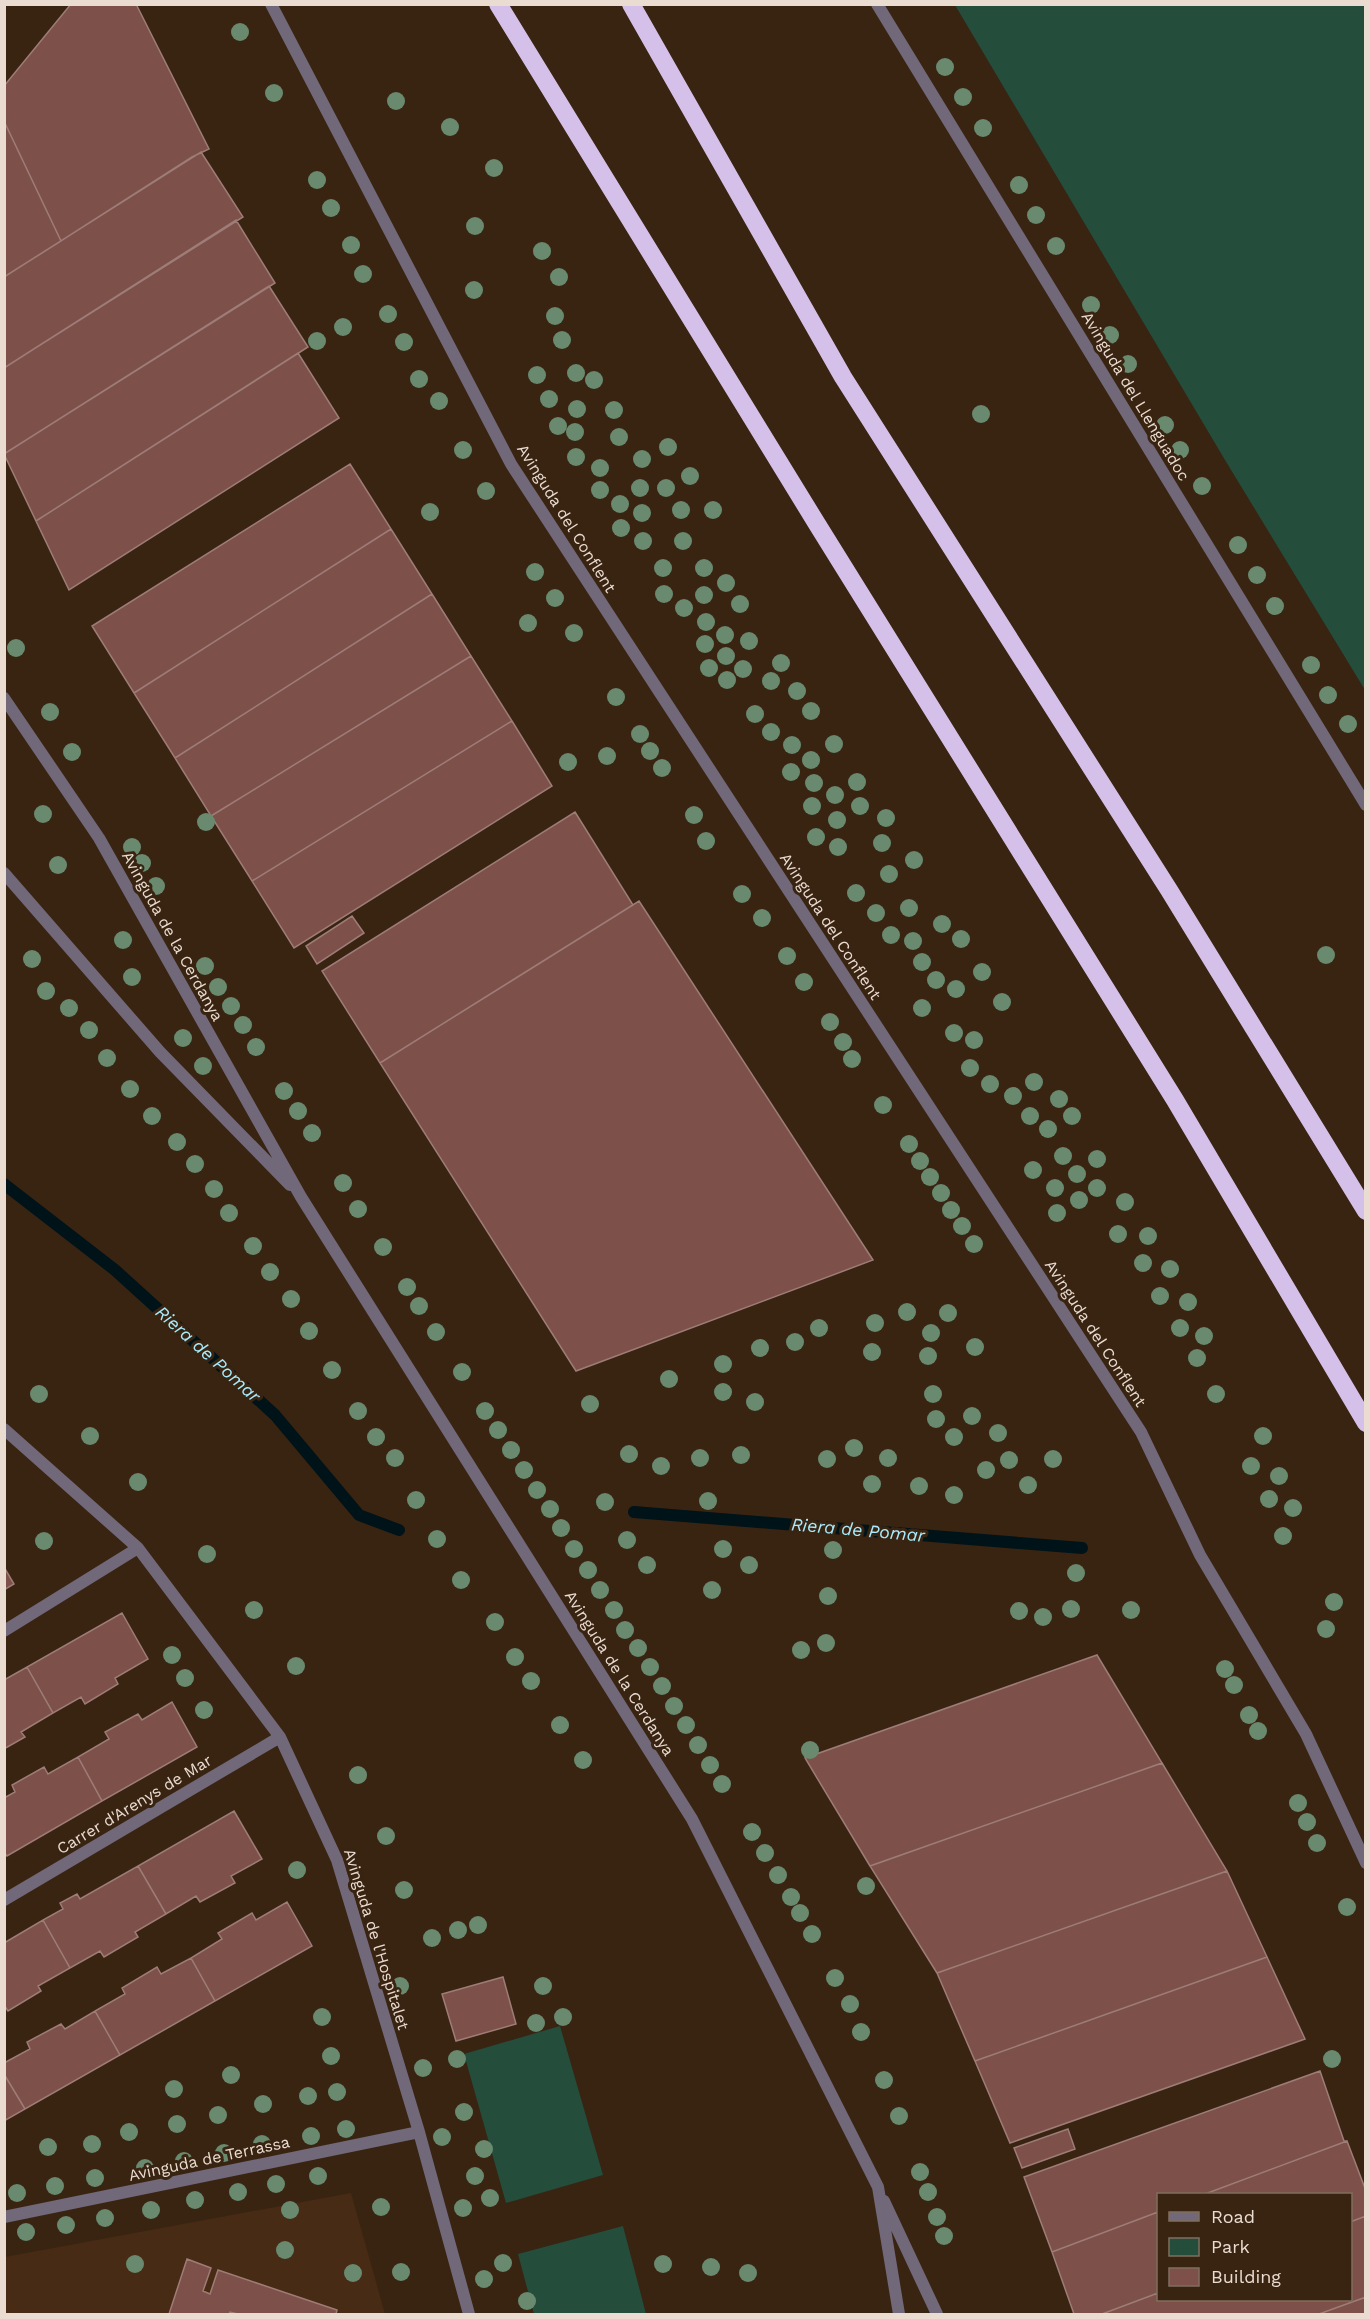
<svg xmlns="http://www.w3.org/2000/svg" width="1370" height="2319" font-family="'Work Sans',sans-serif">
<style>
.built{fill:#472b14}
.green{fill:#244d3c}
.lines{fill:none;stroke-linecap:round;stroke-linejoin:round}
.stream{stroke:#001319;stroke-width:12}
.building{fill:#7d514a;stroke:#9e7c77;stroke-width:1.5}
.street{stroke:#716879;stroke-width:12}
.highway{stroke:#d5c0e9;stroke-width:18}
.tree{fill:#698a6f}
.labels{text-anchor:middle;stroke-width:6;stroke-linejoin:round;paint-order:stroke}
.street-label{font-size:16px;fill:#ebdcd1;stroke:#392412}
.water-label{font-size:18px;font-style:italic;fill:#a7ebfd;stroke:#392412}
</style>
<rect width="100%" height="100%" fill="#392412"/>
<!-- built -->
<path class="built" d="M351,2193L385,2314H5V2257Z"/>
<!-- green -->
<path class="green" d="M955,5H1365V690L1225,460Z
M560,2026L603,2175L506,2203L464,2054Z
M623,2226L646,2314H534L518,2254Z"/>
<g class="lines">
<!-- stream -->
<path class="stream" d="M4,1184L115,1270L275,1415L359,1515L399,1530
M634,1512L1082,1548"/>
</g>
<!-- building -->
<path class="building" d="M71,4H136L209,149L192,157L61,241L4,121V86Z
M4,121L61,241L4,277Z
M201,152L243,217L4,368V277Z
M236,220L275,283L4,454V368Z
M269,286L308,347L36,521L4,454Z
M298,353L339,418L69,590L36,521Z
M350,464L391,529L134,693L92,626Z
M391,529L432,594L175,758L134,693Z
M432,594L471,656L211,816L175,758Z
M471,656L512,721L252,881L211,816Z
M512,721L552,786L294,948L252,881Z
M575,812L633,905L380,1063L322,971Z
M639,901L873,1260L576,1371L380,1063Z
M352,916L364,933L317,964L306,946Z
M4,1567L14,1584L4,1590Z
M122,1613L148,1659L115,1678L118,1684L85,1704L81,1697L53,1713L27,1667Z
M1097,1655L1162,1763L870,1866L805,1758Z
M27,1667L53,1713L21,1732L25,1737L4,1749V1680Z
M172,1702L197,1747L102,1801L78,1757L109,1739L105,1732L138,1714L142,1720Z
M78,1757L102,1801L7,1856L4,1852V1798L15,1792L12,1785L44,1767L48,1774Z
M1162,1763L1227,1871L937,1973L870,1866Z
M234,1811L262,1859L231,1876L235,1883L200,1902L196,1896L166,1914L138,1866Z
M138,1866L166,1914L135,1932L138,1937L104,1957L100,1951L70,1968L43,1920L63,1909L60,1903L77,1894L80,1899Z
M1227,1871L1267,1957L975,2061L937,1973Z
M287,1902L312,1946L215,2001L191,1958L222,1939L218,1933L252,1913L256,1920Z
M43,1920L70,1968L38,1986L41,1991L8,2011L4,2005V1943Z
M1267,1957L1305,2039L1010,2143L975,2061Z
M191,1958L215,2001L120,2055L95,2011L125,1994L122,1988L157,1967L161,1974Z
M503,1977L516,2024L456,2041L442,1994Z
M95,2011L120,2055L25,2109L4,2074V2063L30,2049L27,2042L61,2024L65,2029Z
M1320,2071L1344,2141H1347L1205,2194H1158V2212L1052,2252L1024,2177Z
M4,2074L25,2109L4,2121Z
M1068,2129L1075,2149L1022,2168L1014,2148Z
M1347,2141L1366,2191V2216L1350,2222V2194H1205Z
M1158,2212V2293L1102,2314H1074L1052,2252Z
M1366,2216V2297L1319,2314H1102L1158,2293V2300H1350V2222Z
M187,2259L211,2268L203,2291L210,2294L218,2270L337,2310L336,2314H238L230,2312L229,2314H169Z
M1366,2297V2314H1319Z"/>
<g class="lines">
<!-- street -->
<path class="street" d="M271,4L511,464L1141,1432L1200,1555L1306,1734L1366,1863
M877,4L1366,805
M4,698L99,838L301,1197L692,1819L878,2187L899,2314
M4,873L160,1052L290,1185
M4,1429L138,1548L280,1737L337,1860L419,2132L469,2314
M4,1631L138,1548
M4,1900L280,1737
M884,2201L937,2314
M4,2217L419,2132"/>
<!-- highway -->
<path class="highway" d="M498,4L817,524L1175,1100L1366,1423
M631,4L843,377L1169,890L1366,1211"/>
</g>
<!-- trees -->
<g class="tree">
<circle cx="240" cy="32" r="9"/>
<circle cx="945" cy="67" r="9"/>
<circle cx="274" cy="93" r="9"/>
<circle cx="963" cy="97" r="9"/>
<circle cx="396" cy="101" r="9"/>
<circle cx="450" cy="127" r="9"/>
<circle cx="983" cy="128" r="9"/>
<circle cx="494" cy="168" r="9"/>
<circle cx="317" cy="180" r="9"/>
<circle cx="1019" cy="185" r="9"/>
<circle cx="331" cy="208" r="9"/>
<circle cx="1036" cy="215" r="9"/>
<circle cx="475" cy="226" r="9"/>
<circle cx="351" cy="245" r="9"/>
<circle cx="1056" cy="246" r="9"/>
<circle cx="542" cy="251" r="9"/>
<circle cx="363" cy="274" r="9"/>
<circle cx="559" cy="277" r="9"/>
<circle cx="474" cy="290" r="9"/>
<circle cx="1091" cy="305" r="9"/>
<circle cx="388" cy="314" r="9"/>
<circle cx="555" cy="316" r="9"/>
<circle cx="343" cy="327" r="9"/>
<circle cx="1110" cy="335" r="9"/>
<circle cx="562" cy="340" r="9"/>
<circle cx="317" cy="341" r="9"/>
<circle cx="404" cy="342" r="9"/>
<circle cx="1128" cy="364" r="9"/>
<circle cx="576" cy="373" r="9"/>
<circle cx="537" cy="375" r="9"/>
<circle cx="419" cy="379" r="9"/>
<circle cx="594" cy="380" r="9"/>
<circle cx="549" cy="399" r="9"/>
<circle cx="439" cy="401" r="9"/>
<circle cx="577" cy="409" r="9"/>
<circle cx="614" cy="410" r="9"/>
<circle cx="981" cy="414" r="9"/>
<circle cx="1165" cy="425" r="9"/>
<circle cx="558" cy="426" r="9"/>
<circle cx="575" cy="432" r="9"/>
<circle cx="619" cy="437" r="9"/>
<circle cx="668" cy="447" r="9"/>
<circle cx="463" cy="450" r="9"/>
<circle cx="1180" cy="450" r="9"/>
<circle cx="576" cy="457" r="9"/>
<circle cx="642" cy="459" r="9"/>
<circle cx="600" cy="468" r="9"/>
<circle cx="690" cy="476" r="9"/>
<circle cx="1202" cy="486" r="9"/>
<circle cx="640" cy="488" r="9"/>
<circle cx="666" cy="488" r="9"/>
<circle cx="600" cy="490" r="9"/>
<circle cx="486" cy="491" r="9"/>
<circle cx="620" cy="504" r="9"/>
<circle cx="681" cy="510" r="9"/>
<circle cx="713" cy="510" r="9"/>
<circle cx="430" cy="512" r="9"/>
<circle cx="642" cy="513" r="9"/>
<circle cx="621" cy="528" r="9"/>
<circle cx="643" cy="541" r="9"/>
<circle cx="683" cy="541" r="9"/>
<circle cx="1238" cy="545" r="9"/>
<circle cx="663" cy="568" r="9"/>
<circle cx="704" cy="568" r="9"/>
<circle cx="535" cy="572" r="9"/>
<circle cx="1257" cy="575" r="9"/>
<circle cx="726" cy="583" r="9"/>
<circle cx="664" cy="594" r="9"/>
<circle cx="704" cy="595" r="9"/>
<circle cx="555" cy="598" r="9"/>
<circle cx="740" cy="604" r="9"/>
<circle cx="1275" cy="606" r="9"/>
<circle cx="684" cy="608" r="9"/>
<circle cx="706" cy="622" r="9"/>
<circle cx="528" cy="623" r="9"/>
<circle cx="574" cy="633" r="9"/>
<circle cx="725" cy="635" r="9"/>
<circle cx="749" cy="641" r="9"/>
<circle cx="705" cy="644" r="9"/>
<circle cx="16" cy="648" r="9"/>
<circle cx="726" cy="656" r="9"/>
<circle cx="781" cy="663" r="9"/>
<circle cx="1311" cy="665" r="9"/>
<circle cx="709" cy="668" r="9"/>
<circle cx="743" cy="669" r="9"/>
<circle cx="727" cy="680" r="9"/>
<circle cx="771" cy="681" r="9"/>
<circle cx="797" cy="691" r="9"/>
<circle cx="1328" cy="695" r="9"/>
<circle cx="616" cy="697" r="9"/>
<circle cx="811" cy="711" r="9"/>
<circle cx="50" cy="712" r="9"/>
<circle cx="755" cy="714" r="9"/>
<circle cx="1348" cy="724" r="9"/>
<circle cx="771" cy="732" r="9"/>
<circle cx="640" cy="734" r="9"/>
<circle cx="834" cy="744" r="9"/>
<circle cx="792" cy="745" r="9"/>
<circle cx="650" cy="751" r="9"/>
<circle cx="72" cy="752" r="9"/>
<circle cx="607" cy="756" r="9"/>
<circle cx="811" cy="760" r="9"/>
<circle cx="568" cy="762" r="9"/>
<circle cx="662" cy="768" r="9"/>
<circle cx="791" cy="772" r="9"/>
<circle cx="857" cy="782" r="9"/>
<circle cx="814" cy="783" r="9"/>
<circle cx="835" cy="795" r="9"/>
<circle cx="812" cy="806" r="9"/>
<circle cx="860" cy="806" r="9"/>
<circle cx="43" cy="814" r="9"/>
<circle cx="694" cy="815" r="9"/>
<circle cx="886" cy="818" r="9"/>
<circle cx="837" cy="820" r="9"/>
<circle cx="206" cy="822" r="9"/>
<circle cx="816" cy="837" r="9"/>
<circle cx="706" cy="841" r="9"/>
<circle cx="882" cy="843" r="9"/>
<circle cx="132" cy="847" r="9"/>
<circle cx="838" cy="847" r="9"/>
<circle cx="914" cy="860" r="9"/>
<circle cx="142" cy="863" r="9"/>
<circle cx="58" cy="865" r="9"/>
<circle cx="889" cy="874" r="9"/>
<circle cx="156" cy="886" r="9"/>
<circle cx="856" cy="893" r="9"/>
<circle cx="742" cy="894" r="9"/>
<circle cx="909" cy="908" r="9"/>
<circle cx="876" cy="913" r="9"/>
<circle cx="762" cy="918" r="9"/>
<circle cx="942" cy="924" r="9"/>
<circle cx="891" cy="935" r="9"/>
<circle cx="961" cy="939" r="9"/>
<circle cx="123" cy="940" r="9"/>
<circle cx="913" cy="941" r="9"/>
<circle cx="1326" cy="955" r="9"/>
<circle cx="787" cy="956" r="9"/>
<circle cx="32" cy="959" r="9"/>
<circle cx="922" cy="962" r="9"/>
<circle cx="205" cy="966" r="9"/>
<circle cx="982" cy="972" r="9"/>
<circle cx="132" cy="977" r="9"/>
<circle cx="936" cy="980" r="9"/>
<circle cx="804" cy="982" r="9"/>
<circle cx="218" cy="987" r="9"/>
<circle cx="956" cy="989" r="9"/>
<circle cx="46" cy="991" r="9"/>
<circle cx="1002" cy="1002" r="9"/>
<circle cx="231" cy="1006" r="9"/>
<circle cx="69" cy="1008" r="9"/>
<circle cx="922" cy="1008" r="9"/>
<circle cx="830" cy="1022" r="9"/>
<circle cx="243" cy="1025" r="9"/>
<circle cx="89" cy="1030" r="9"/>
<circle cx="954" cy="1033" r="9"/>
<circle cx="183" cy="1038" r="9"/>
<circle cx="974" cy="1040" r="9"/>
<circle cx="843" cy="1042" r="9"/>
<circle cx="256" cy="1047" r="9"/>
<circle cx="107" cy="1058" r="9"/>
<circle cx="852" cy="1059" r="9"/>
<circle cx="203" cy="1066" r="9"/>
<circle cx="970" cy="1068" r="9"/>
<circle cx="1034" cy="1082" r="9"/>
<circle cx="990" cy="1084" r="9"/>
<circle cx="130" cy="1089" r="9"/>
<circle cx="284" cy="1091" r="9"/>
<circle cx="1013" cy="1096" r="9"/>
<circle cx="1059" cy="1099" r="9"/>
<circle cx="883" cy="1105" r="9"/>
<circle cx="298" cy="1111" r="9"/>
<circle cx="152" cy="1116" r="9"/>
<circle cx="1030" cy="1116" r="9"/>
<circle cx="1072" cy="1116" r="9"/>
<circle cx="1048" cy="1129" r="9"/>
<circle cx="312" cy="1133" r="9"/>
<circle cx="177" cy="1142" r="9"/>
<circle cx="909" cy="1144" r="9"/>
<circle cx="1063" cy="1156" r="9"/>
<circle cx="1097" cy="1159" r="9"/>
<circle cx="920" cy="1161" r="9"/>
<circle cx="195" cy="1164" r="9"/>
<circle cx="1033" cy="1170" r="9"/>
<circle cx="1077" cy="1174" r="9"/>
<circle cx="930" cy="1177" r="9"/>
<circle cx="343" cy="1183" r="9"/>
<circle cx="1055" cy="1188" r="9"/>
<circle cx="1097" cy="1188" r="9"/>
<circle cx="214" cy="1189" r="9"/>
<circle cx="941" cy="1193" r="9"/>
<circle cx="1079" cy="1200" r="9"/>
<circle cx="1125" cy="1202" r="9"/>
<circle cx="358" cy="1209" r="9"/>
<circle cx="951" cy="1210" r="9"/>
<circle cx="229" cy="1213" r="9"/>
<circle cx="1057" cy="1213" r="9"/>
<circle cx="962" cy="1226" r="9"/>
<circle cx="1118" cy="1234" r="9"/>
<circle cx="1148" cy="1236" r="9"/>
<circle cx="974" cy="1244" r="9"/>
<circle cx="253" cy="1246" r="9"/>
<circle cx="383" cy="1247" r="9"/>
<circle cx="1143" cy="1263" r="9"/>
<circle cx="1170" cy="1269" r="9"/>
<circle cx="270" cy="1272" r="9"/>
<circle cx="407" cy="1287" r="9"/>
<circle cx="1160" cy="1296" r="9"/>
<circle cx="291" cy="1299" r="9"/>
<circle cx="1188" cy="1302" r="9"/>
<circle cx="419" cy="1306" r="9"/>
<circle cx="907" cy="1312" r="9"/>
<circle cx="948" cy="1313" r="9"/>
<circle cx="875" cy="1323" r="9"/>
<circle cx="819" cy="1328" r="9"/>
<circle cx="1180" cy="1328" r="9"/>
<circle cx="309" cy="1331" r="9"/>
<circle cx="436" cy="1332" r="9"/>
<circle cx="931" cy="1333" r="9"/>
<circle cx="1204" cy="1336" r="9"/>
<circle cx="795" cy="1342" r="9"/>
<circle cx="975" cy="1347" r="9"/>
<circle cx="760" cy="1348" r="9"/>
<circle cx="872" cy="1352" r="9"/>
<circle cx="928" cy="1356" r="9"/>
<circle cx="1197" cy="1358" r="9"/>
<circle cx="723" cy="1364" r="9"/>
<circle cx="332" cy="1370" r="9"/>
<circle cx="462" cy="1372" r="9"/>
<circle cx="669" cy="1379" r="9"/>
<circle cx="723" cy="1392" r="9"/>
<circle cx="39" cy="1394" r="9"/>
<circle cx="933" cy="1394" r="9"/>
<circle cx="1216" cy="1394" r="9"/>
<circle cx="755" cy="1402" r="9"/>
<circle cx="590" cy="1404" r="9"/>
<circle cx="358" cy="1411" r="9"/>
<circle cx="485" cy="1411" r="9"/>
<circle cx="972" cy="1416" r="9"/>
<circle cx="936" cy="1419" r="9"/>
<circle cx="498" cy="1430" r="9"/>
<circle cx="998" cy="1433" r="9"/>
<circle cx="90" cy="1436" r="9"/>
<circle cx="1263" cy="1436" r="9"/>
<circle cx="376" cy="1437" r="9"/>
<circle cx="954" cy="1437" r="9"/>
<circle cx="854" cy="1448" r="9"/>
<circle cx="511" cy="1450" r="9"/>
<circle cx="629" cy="1454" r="9"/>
<circle cx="741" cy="1455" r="9"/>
<circle cx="395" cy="1458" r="9"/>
<circle cx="700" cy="1458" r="9"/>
<circle cx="888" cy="1458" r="9"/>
<circle cx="827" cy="1459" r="9"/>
<circle cx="1053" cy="1459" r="9"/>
<circle cx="1009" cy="1460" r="9"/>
<circle cx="661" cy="1466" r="9"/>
<circle cx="1251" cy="1466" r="9"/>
<circle cx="524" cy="1470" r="9"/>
<circle cx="986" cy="1470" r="9"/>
<circle cx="1279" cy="1476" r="9"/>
<circle cx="138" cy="1482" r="9"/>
<circle cx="872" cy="1484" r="9"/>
<circle cx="1028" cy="1485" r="9"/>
<circle cx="919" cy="1486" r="9"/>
<circle cx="537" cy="1490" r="9"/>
<circle cx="954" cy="1495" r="9"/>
<circle cx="1269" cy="1499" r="9"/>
<circle cx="416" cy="1500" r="9"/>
<circle cx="708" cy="1501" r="9"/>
<circle cx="605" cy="1502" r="9"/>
<circle cx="1293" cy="1508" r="9"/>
<circle cx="550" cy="1509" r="9"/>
<circle cx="561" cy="1528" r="9"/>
<circle cx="1283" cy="1536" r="9"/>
<circle cx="437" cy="1539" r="9"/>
<circle cx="627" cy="1540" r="9"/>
<circle cx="44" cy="1541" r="9"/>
<circle cx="574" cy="1549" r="9"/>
<circle cx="723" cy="1549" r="9"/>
<circle cx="833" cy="1550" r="9"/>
<circle cx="207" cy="1554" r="9"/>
<circle cx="647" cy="1565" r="9"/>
<circle cx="749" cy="1565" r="9"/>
<circle cx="588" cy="1570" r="9"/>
<circle cx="1076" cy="1573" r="9"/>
<circle cx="461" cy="1580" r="9"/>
<circle cx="600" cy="1590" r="9"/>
<circle cx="712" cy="1590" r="9"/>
<circle cx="828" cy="1596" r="9"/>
<circle cx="1334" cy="1602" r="9"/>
<circle cx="1071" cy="1609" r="9"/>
<circle cx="254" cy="1610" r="9"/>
<circle cx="614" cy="1610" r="9"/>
<circle cx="1131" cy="1610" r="9"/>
<circle cx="1019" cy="1611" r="9"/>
<circle cx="1043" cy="1617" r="9"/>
<circle cx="495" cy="1622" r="9"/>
<circle cx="1326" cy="1629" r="9"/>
<circle cx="625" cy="1630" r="9"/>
<circle cx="826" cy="1643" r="9"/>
<circle cx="638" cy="1648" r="9"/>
<circle cx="801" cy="1650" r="9"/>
<circle cx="172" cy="1655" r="9"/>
<circle cx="515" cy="1657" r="9"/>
<circle cx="296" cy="1666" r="9"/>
<circle cx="650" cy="1667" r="9"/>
<circle cx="1225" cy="1669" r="9"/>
<circle cx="185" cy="1678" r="9"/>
<circle cx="531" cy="1681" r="9"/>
<circle cx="1234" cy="1685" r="9"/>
<circle cx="662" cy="1686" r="9"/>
<circle cx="674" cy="1706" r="9"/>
<circle cx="204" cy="1710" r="9"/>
<circle cx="1249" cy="1715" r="9"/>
<circle cx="560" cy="1725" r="9"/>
<circle cx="686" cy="1725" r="9"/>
<circle cx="1258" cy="1731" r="9"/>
<circle cx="698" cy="1745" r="9"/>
<circle cx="810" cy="1750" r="9"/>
<circle cx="583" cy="1760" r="9"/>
<circle cx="710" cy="1765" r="9"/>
<circle cx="358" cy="1775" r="9"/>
<circle cx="722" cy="1784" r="9"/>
<circle cx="1298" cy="1803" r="9"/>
<circle cx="1307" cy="1822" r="9"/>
<circle cx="752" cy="1832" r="9"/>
<circle cx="386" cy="1836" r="9"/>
<circle cx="1317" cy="1843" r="9"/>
<circle cx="765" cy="1853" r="9"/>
<circle cx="297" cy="1870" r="9"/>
<circle cx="778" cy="1875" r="9"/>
<circle cx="866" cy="1886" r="9"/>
<circle cx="404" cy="1890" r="9"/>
<circle cx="791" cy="1897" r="9"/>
<circle cx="1347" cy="1907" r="9"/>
<circle cx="800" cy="1913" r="9"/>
<circle cx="478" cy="1925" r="9"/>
<circle cx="458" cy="1930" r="9"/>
<circle cx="812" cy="1934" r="9"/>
<circle cx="432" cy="1938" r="9"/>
<circle cx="835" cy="1978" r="9"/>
<circle cx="400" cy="1986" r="9"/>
<circle cx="543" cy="1986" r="9"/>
<circle cx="850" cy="2004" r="9"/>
<circle cx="322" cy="2017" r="9"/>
<circle cx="563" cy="2017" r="9"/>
<circle cx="536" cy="2023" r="9"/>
<circle cx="861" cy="2032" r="9"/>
<circle cx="331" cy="2056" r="9"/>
<circle cx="457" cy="2059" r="9"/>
<circle cx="1332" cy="2059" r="9"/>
<circle cx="423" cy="2068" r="9"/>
<circle cx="231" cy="2075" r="9"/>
<circle cx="884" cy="2080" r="9"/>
<circle cx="174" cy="2089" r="9"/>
<circle cx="337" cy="2092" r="9"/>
<circle cx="308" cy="2096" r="9"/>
<circle cx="263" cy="2104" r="9"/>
<circle cx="464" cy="2112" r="9"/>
<circle cx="218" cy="2115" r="9"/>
<circle cx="899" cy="2116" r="9"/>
<circle cx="177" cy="2124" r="9"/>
<circle cx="346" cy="2129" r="9"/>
<circle cx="129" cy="2132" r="9"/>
<circle cx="311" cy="2136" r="9"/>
<circle cx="442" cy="2137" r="9"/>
<circle cx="92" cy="2144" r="9"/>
<circle cx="262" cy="2144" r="9"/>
<circle cx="48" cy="2147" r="9"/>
<circle cx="484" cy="2149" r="9"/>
<circle cx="224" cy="2153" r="9"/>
<circle cx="184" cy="2161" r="9"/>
<circle cx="145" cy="2168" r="9"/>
<circle cx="920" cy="2172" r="9"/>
<circle cx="318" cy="2176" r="9"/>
<circle cx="475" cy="2176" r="9"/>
<circle cx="95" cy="2178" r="9"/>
<circle cx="276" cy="2184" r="9"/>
<circle cx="55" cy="2186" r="9"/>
<circle cx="238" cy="2192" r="9"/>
<circle cx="928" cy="2192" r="9"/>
<circle cx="17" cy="2193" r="9"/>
<circle cx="490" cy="2198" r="9"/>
<circle cx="195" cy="2200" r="9"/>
<circle cx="381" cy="2207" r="9"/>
<circle cx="463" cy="2208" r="9"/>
<circle cx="151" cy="2210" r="9"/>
<circle cx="290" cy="2210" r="9"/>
<circle cx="937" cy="2217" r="9"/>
<circle cx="105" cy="2218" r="9"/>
<circle cx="66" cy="2225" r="9"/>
<circle cx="26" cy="2232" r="9"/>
<circle cx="944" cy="2236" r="9"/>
<circle cx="285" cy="2250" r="9"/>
<circle cx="503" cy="2263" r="9"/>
<circle cx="135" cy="2264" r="9"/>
<circle cx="663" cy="2264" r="9"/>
<circle cx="711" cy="2267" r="9"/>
<circle cx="401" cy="2272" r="9"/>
<circle cx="353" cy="2273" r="9"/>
<circle cx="748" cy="2273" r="9"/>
<circle cx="484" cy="2279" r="9"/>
<circle cx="527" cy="2301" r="9"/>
</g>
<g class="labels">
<!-- street labels -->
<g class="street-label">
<text transform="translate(1136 396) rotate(59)" y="6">Avinguda del Llenguadoc</text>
<text transform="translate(567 518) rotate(58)" y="6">Avinguda del Conflent</text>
<text transform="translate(831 926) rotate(57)" y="6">Avinguda del Conflent</text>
<text transform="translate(173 936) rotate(61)" y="6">Avinguda de la Cerdanya</text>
<text transform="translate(1096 1333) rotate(57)" y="6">Avinguda del Conflent</text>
<text transform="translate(620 1673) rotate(58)" y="6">Avinguda de la Cerdanya</text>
<text transform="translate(134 1804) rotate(-31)" y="6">Carrer d'Arenys de Mar</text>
<text transform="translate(377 1939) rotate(73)" y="6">Avinguda de l'Hospitalet</text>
<text transform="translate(209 2158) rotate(-12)" y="6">Avinguda de Terrassa</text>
</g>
<!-- water labels -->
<g class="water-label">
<text transform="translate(208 1354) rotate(42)" y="6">Riera de Pomar</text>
<text transform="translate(858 1530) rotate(5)" y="6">Riera de Pomar</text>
</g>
</g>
<!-- border -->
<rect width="1370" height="2319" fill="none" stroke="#ebdcd1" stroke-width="12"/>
<!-- legend -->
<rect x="1157" y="2193" width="195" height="108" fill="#392412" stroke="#806e5e" stroke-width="1.5"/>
<rect x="1169" y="2212" width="30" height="9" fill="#716879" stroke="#806e5e" stroke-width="1.5"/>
<text x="1211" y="2223" font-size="18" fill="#ebdcd1">Road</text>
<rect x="1169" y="2238" width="30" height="18" fill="#244d3c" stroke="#806e5e" stroke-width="1.5"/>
<text x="1211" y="2253" font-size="18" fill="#ebdcd1">Park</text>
<rect x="1169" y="2268" width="30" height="18" fill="#7d514a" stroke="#806e5e" stroke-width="1.5"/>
<text x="1211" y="2283" font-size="18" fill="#ebdcd1">Building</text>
</svg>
